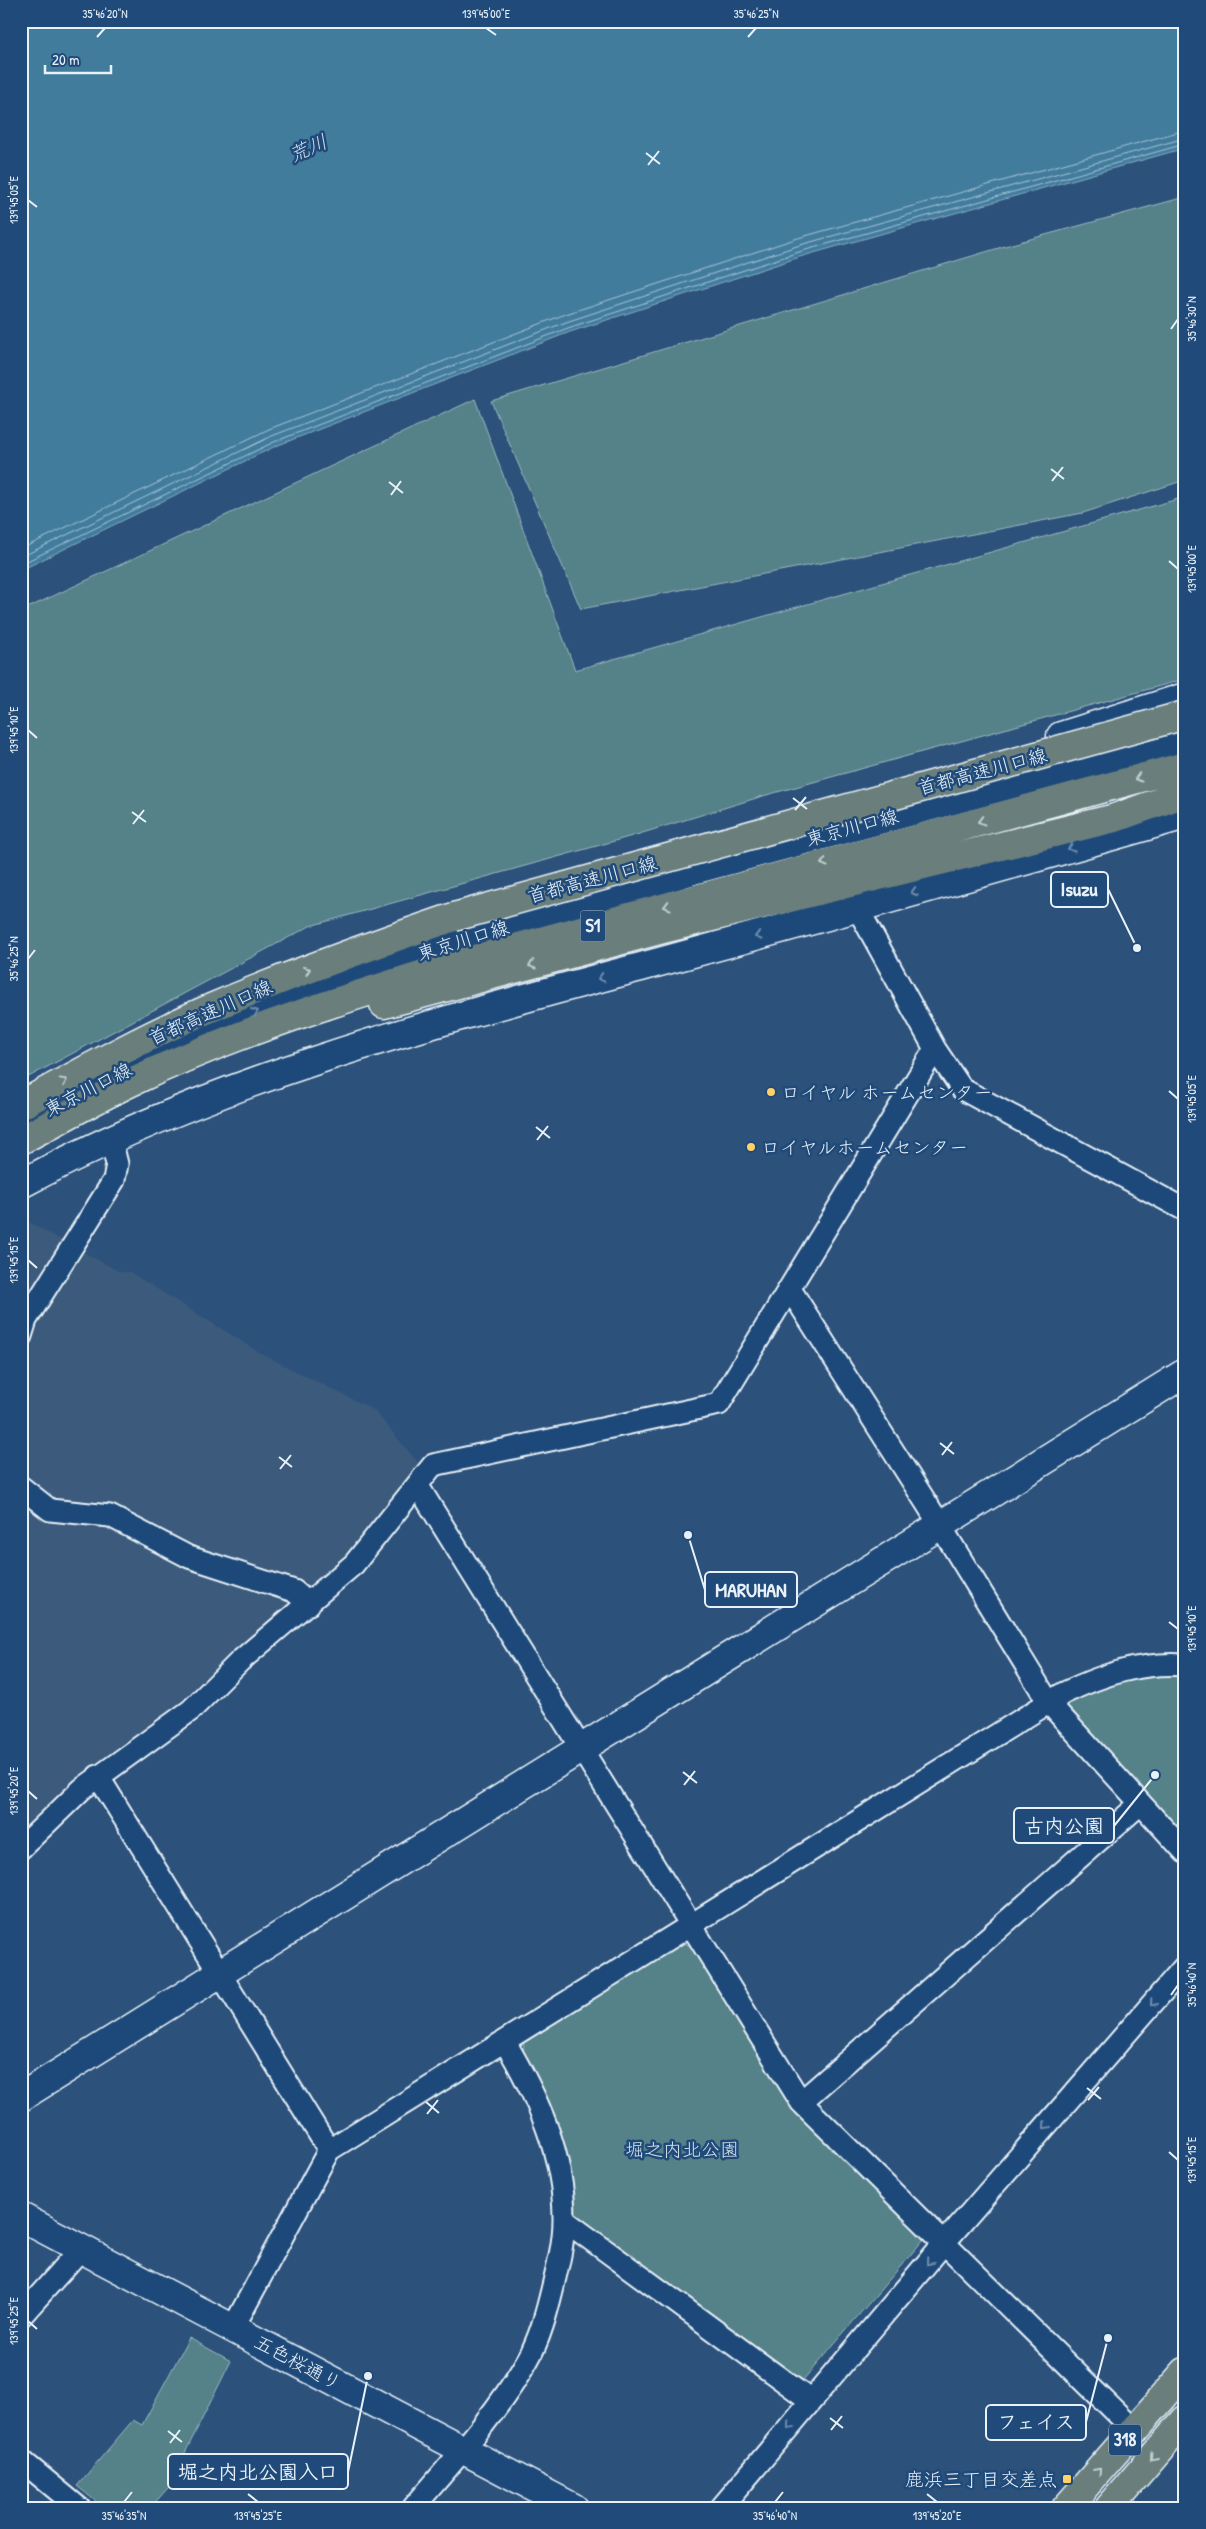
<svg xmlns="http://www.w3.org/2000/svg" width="1206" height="2529" font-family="'Patrick Hand','Klee One',sans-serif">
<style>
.built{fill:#3b5a7c}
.green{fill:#558189;stroke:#9eb9c0}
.water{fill:#437c9d;stroke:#85abc1}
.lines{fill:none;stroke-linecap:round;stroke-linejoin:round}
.shore{stroke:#a6c2d4;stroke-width:1}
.street-casing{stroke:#e8f1f8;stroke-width:25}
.secondary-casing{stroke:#e8f1f8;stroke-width:31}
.primary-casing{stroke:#e8f1f8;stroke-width:31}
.highway-casing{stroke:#e8f1f8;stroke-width:31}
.street{stroke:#1f4a7a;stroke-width:21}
.secondary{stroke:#1f4a7a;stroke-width:28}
.primary{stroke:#6b7f7c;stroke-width:28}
.highway{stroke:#6b7f7c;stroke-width:28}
.highway-bridge-casing{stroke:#e8f1f8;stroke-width:31;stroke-linecap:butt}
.highway-bridge{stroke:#6b7f7c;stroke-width:28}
.oneway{stroke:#c2cfd3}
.oneway2{stroke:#6f8dac}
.ticks{fill:none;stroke:#e8f1f8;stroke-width:2}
.poi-dot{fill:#ffd166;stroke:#1f4a7a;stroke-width:2}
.labels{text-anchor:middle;stroke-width:5;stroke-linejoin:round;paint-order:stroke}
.shield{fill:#1f4a7a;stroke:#acbfd2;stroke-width:1}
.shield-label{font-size:18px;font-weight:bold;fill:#e8f1f8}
.street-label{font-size:19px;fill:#e8f1f8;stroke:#1f4a7a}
.poi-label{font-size:19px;fill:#e8f1f8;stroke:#1f4a7a;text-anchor:start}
.park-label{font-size:19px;fill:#d2e0e7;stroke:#1f4a7a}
.water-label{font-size:20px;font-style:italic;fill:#cfdfea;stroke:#1f4a7a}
.leader{fill:none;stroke:#e8f1f8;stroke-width:2}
.callout-dot{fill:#e8f1f8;stroke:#1f4a7a;stroke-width:2}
.callout{fill:#1f4a7a;stroke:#e8f1f8;stroke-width:2}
.callout-label{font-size:20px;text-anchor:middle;font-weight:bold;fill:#e8f1f8}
.neatline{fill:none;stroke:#e8f1f8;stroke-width:2}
.ticks-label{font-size:12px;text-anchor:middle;fill:#e8f1f8}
</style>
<rect width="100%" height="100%" fill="#2c517b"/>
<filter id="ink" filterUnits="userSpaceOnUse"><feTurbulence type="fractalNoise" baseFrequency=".02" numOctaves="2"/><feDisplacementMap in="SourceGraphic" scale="10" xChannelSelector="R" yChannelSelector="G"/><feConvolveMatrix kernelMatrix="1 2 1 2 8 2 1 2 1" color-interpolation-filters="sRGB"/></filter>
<g filter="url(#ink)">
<!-- built -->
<path class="built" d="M21,1218L120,1272H130L264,1355L374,1410L420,1465L345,1559L172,1709L82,1776L21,1833Z"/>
<!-- green -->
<path class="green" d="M1185,197V480L1083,513L581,609L491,401L1012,244Z
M475,399L575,670L1185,497V679L763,796L636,835L310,926L21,1081V611Z
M1146,1676H1185V1838L1067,1713L1069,1702L1121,1681Z
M684,1943L691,1946L793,2109L924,2239L803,2380L576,2215L573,2206L562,2139L539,2081L523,2056L524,2041Z
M189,2338L231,2361L184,2455V2470L150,2508H104L77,2486L133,2420L142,2425Z"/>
<!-- water -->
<path class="water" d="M21,21H1185V148L803,256L570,332L276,446L21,570Z"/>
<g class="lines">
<!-- shore -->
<path class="shore" d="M21,549L269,429L563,315L798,238L1185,130
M21,557L272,436L566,322L800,245L1185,138
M21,564L274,442L568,328L802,251L1185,144"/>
<defs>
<path id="street" d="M858,909L935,1049L962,1089L1185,1210
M790,1289L927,1504L1049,1703L1185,1852
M21,1336L26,1320L114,1180L117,1164L111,1140
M418,1486L801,2102L1134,2430
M21,1487L50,1510L110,1516L189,1557L294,1591L309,1604
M98,1776L329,2150L233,2328
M21,1848L82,1789L191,1710L240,1661L354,1564L433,1465L719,1404L935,1049
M801,2102L1140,1804
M329,2150L1064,1693C1104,1674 1141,1662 1185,1665
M564,2220L811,2401
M21,2316L81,2249
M21,2460L79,2508
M413,2508C453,2461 496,2415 527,2361C540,2339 547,2311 553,2286C558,2265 564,2242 564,2219C564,2154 537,2096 505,2042
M721,2508L944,2243L1185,1966"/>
<path id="secondary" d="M1061,736L1185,697
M21,1123L156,1054L334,979L693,870L1185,738
M21,1184C217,1078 439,1021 652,964C830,916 1008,866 1185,815
M21,2097L1185,1373
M21,2217L574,2508"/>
<path id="primary" d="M1066,2508L1185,2372
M1109,2508L1185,2420"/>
<path id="highway" d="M384,1004L663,929L1115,818L1185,793
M21,1105C83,1071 146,1036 211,1008C291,974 372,945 454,917
M21,1140C57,1121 92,1101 129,1083C233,1033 346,998 456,964L1185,766"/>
</defs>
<!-- street casing -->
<use href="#street" class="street-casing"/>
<!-- secondary casing -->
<use href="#secondary" class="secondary-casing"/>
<!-- primary casing -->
<use href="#primary" class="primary-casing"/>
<!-- highway casing -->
<use href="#highway" class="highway-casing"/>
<!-- street -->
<use href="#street" class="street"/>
<!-- secondary -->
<use href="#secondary" class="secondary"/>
<!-- primary -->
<use href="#primary" class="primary"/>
<!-- highway -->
<use href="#highway" class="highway"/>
<defs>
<path id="highway-bridge" d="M454,917L1185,715"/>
</defs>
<!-- highway-bridge casing -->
<use href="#highway-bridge" class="highway-bridge-casing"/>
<!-- highway-bridge -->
<use href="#highway-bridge" class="highway-bridge"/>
</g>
<!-- one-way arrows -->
<defs><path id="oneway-chevron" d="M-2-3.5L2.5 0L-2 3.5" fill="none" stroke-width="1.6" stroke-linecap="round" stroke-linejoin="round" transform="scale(1.25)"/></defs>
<g class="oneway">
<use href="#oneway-chevron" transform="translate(1138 778) rotate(165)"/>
<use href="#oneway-chevron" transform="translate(981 821) rotate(165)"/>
<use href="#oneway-chevron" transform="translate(824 863) rotate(165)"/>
<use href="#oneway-chevron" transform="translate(667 906) rotate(165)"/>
<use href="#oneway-chevron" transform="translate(532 965) rotate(165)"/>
<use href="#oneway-chevron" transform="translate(307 970) rotate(-22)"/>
<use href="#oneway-chevron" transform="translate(64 1081) rotate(-29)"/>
<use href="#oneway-chevron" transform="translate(1153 2457) rotate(131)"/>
<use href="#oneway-chevron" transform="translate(1098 2471) rotate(-49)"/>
</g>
<g class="oneway2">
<use href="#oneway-chevron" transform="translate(1071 848) rotate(164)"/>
<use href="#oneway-chevron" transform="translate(914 892) rotate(164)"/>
<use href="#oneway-chevron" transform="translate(758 936) rotate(165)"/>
<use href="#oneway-chevron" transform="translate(601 978) rotate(165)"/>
<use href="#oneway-chevron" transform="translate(255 1012) rotate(-23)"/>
<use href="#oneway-chevron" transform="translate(1153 2003) rotate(131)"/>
<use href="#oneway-chevron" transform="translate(1046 2126) rotate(131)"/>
<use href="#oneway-chevron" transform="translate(929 2262) rotate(130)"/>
<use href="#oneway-chevron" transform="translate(790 2426) rotate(130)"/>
</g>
</g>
<!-- ticks -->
<path class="ticks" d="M486,28L496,35M97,37L105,28M748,37L756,28M646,153L660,164M648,165L659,151M28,200L37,207M1171,329L1178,319M1051,469L1064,479M1052,481L1063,467M389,482L403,493M391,495L401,481M1169,561L1178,569M28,730L37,738M793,798L807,809M795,810L806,797M132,812L146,822M133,824L144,810M28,959L35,950M1169,1091L1178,1099M536,1127L550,1138M537,1140L548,1126M28,1260L37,1268M940,1443L954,1454M942,1455L952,1442M279,1457L292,1467M280,1469L291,1455M1169,1622L1178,1629M683,1772L697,1783M684,1785L695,1771M28,1791L37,1799M1171,1995L1178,1985M1087,2088L1101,2099M1088,2100L1099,2087M426,2102L439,2113M427,2114L438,2100M1169,2152L1178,2160M28,2321L37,2329M830,2418L843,2428M831,2430L842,2416M168,2431L182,2442M170,2443L180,2430M248,2494L258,2502M927,2494L937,2502M124,2502L132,2492M775,2502L783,2492"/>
<!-- markers -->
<g class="poi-dot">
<circle cx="771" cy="1092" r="5"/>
<circle cx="751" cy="1147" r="5"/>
<rect x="1062" y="2474" width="10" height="10" rx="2.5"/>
</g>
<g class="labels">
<!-- shield labels -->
<g class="shield">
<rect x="580.5" y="910.5" width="25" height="31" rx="4"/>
<rect x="1109" y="2424.5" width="32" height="31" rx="4"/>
</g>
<g class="shield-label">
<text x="593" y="932">S1</text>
<text x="1125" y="2446">318</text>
</g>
<!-- street labels -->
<g class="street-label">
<text transform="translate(982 771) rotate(-15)" y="7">首都高速川口線</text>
<text transform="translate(852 827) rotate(-15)" y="7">東京川口線</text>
<text transform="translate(592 879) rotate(-15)" y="7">首都高速川口線</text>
<text transform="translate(463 940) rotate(-17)" y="7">東京川口線</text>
<text transform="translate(210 1012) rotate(-24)" y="7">首都高速川口線</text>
<text transform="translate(88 1089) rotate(-27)" y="7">東京川口線</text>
<text transform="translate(298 2362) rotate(28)" y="7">五色桜通り</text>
</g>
<!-- poi labels -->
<g class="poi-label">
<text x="781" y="1099">ロイヤル ホームセンター</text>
<text x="761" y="1154">ロイヤルホームセンター</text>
<text x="1057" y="2486" text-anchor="end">鹿浜三丁目交差点</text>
</g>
<!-- park labels -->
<g class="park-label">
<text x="682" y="2156">堀之内北公園</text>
</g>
<!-- water labels -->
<g class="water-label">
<text transform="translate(308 148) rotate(-24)" y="7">荒川</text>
</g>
</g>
<!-- callouts -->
<path class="leader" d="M1137 948L1108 889M688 1535L705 1590M1155 1775L1114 1826M1108 2338L1086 2422M368 2376L348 2472"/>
<g class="callout-dot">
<circle cx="1137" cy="948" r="5"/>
<circle cx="688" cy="1535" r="5"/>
<circle cx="1155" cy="1775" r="5"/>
<circle cx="1108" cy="2338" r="5"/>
<circle cx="368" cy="2376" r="5"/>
</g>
<g class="callout">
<rect x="1051" y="872" width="57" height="35" rx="5"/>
<rect x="705" y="1572" width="92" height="35" rx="5"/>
<rect x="1014" y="1808" width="100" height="35" rx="5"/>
<rect x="986" y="2405" width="100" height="35" rx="5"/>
<rect x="168" y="2454" width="180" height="35" rx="5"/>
</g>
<g class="callout-label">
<text x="1079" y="896">Isuzu</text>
<text x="751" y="1597">MARUHAN</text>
<text x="1064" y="1833">古内公園</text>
<text x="1036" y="2429">フェイス</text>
<text x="258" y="2479">堀之内北公園入口</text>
</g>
<!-- margin -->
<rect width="1206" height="2529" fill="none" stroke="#1f4a7a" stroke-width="55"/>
<!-- scale -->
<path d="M45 65v8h66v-8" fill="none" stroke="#e8f1f8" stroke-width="2.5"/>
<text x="52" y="65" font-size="15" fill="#e8f1f8" stroke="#1f4a7a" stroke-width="4" paint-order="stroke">20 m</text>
<rect x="28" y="28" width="1150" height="2474" class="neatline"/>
<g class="ticks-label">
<text x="105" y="18">35°46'20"N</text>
<text x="486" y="18">139°45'00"E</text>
<text x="756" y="18">35°46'25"N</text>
<text transform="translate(14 200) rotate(-90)" y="4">139°45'05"E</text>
<text transform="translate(1192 319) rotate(-90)" y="4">35°46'30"N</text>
<text transform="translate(1192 569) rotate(-90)" y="4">139°45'00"E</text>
<text transform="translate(14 730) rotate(-90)" y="4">139°45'10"E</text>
<text transform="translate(14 959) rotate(-90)" y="4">35°46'25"N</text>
<text transform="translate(1192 1099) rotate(-90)" y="4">139°45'05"E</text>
<text transform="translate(14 1260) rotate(-90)" y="4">139°45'15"E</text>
<text transform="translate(1192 1629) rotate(-90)" y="4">139°45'10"E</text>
<text transform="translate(14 1791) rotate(-90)" y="4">139°45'20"E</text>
<text transform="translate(1192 1985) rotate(-90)" y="4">35°46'40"N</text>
<text transform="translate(1192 2160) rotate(-90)" y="4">139°45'15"E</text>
<text transform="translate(14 2321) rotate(-90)" y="4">139°45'25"E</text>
<text x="124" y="2520">35°46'35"N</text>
<text x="258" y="2520">139°45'25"E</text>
<text x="775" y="2520">35°46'40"N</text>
<text x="937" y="2520">139°45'20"E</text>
</g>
</svg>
